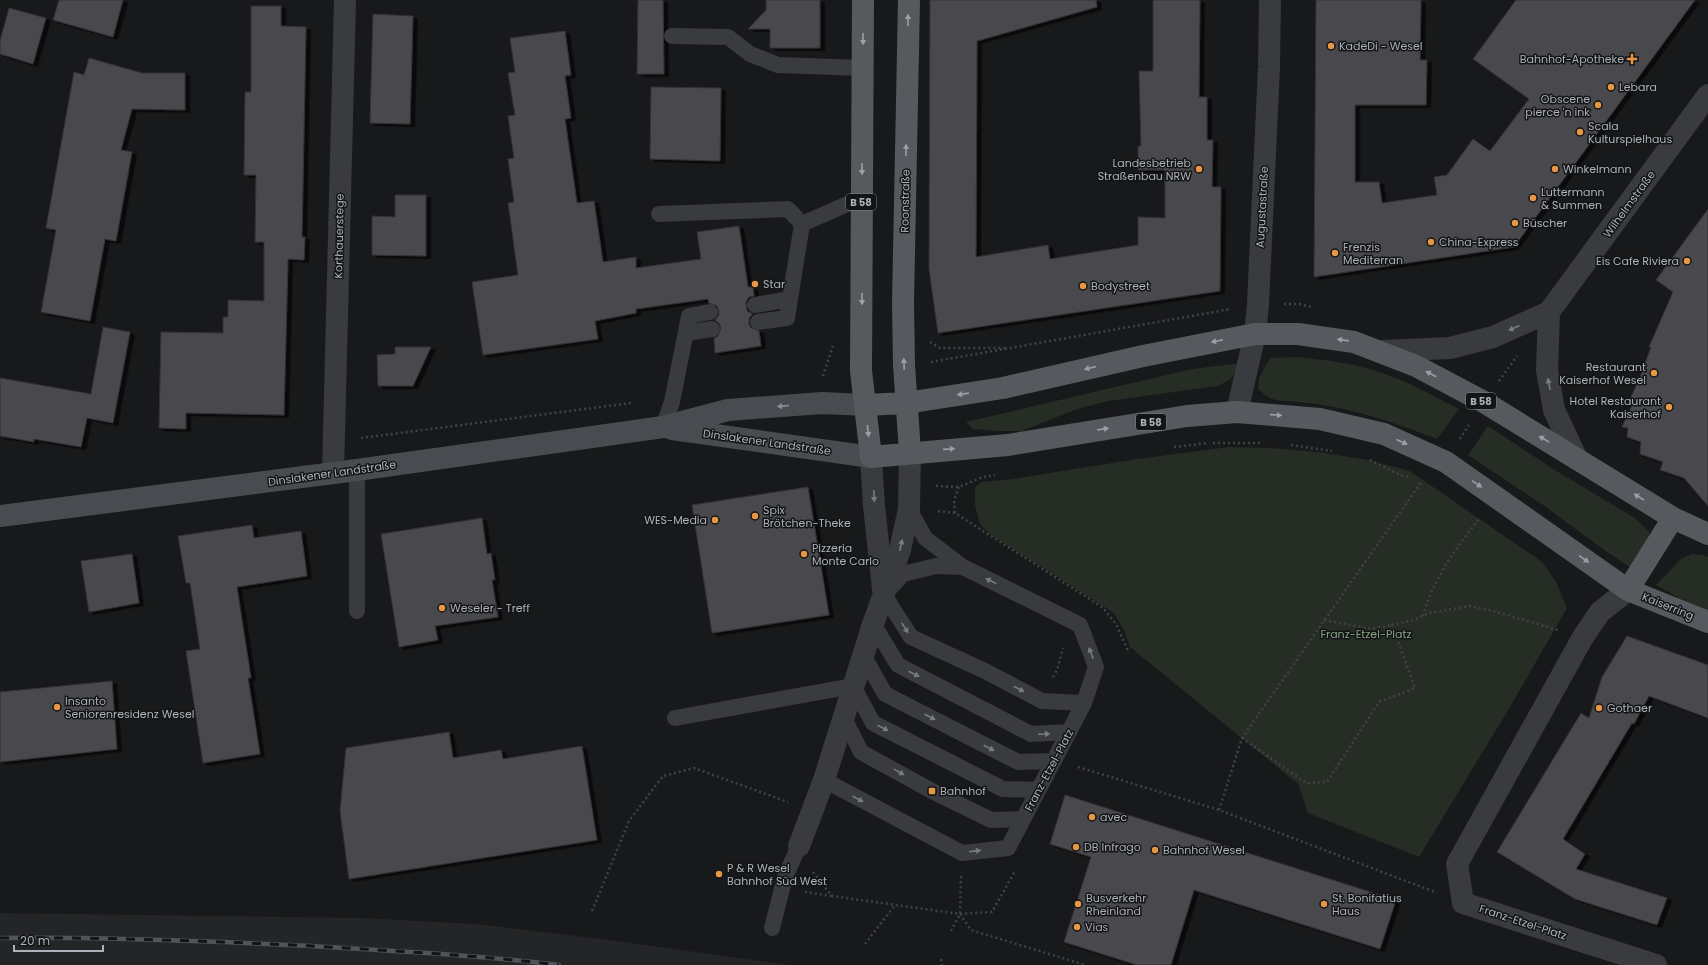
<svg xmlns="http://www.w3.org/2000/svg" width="1708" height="965" font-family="Poppins,sans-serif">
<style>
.built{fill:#242527}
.green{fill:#252d25}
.building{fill:#48494d;stroke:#333336;filter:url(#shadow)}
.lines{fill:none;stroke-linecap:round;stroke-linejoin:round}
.path{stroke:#404346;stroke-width:2.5;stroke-dasharray:2 3;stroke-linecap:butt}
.service{stroke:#3a3b3f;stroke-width:16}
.minor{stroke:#3a3b3f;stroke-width:22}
.secondary{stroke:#484b4f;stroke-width:22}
.primary{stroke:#56595e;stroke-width:22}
.rail-casing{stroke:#515458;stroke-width:4.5}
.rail{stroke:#131415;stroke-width:3;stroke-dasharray:9;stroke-linecap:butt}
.oneway{fill:#9ba0a7}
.oneway2{fill:#797c82}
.oneway3{fill:#898e94}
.poi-dot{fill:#e69645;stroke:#131415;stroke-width:1.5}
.labels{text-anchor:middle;stroke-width:3;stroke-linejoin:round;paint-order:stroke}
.shield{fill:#131415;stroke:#7e8388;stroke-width:1}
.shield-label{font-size:10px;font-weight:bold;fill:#acb2b9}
.poi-label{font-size:11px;fill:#acb2b9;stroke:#131415;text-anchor:start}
.street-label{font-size:11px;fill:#acb2b9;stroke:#131415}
.park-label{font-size:11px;fill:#87a384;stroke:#131415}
</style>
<defs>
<filter id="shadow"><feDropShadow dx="4.5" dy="2.5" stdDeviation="0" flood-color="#0009"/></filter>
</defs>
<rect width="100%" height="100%" fill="#18191a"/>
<!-- built -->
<path class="built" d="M0,913L361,918L477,924L602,939L790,965H0Z"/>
<!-- green -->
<path class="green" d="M1297,357C1323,360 1348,362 1373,370C1402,378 1431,395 1459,409L1437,439C1390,421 1350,407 1299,402C1280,399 1273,405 1258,388L1259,378L1270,358Z
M1242,363L1231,379L1218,386L1108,401L1077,409L1022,431H999L973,429L966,422L1192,369Z
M1488,426L1555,470L1635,518L1649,532L1650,548L1630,567L1607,552L1543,505L1468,455Z
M1229,447L1270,448L1319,452L1368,460L1410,471L1542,562L1556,582L1567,608L1510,707L1419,857L1308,813L1298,784L1130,647L1124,630L1114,613L991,535L980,524L975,505V487L982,482L1013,479L1137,459Z
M1692,554L1702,555L1708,557V614L1656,585L1681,559Z"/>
<!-- building -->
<path class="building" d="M59,0H123L113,37L53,20Z
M638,0H663L664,74H637Z
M766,0H820V48H770V29H748L766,10Z
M930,0H1096L1097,7L977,41L976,257L1048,245L1050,259L1138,245V217L1165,218V170H1138V146H1141L1139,71H1153V0H1200L1199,97H1207V140H1213L1212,187H1221L1220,291L938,333L929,269Z
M1316,0H1421L1420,60H1427L1426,105H1355V182H1379L1382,203L1437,195L1434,177L1447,175L1473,139L1490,151L1529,99L1473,59L1516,0H1695L1514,247L1314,277Z
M251,6H281V26L306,27L302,237H305L304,260L288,259L284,415L186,413V429L159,428L161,332L223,333V317H228V300L264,301V242H255L256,175H244L245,92H251Z
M9,8L46,18L33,64L0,54V41Z
M373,14L413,16L410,124L370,123Z
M565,31L571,75L565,76L571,118L565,119L577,203L594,201L603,262L636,257V268L701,259L697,232L739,226L748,287H753L754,296L749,297L746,302L747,311L753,314L749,318V324L751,328L759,331L761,346L715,353L714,338L718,336L721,328L719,323L715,320L719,315V311L717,306L709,303L708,299L636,309V313L595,321L598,339L483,355L472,282L518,275L508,203L514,202L508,159L514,158L508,116L515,115L508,73L515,72L510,38Z
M89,58L142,73H185V110L132,109L121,150L132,152L116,241L105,239L90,321L41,312L56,230L46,228L74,72L84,75Z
M651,87L721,88L720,161L650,159Z
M395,195H426V256L372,255V216L395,217Z
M1708,209V506L1684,478L1660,470L1663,462L1640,454L1641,442L1627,437L1628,428L1622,427L1634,401H1629L1639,380L1651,347H1649L1673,292L1656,280Z
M103,327L130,332L113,423L87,418L81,447L34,439V442L0,436V378L91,394Z
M395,347H431L413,386H378L377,355L395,354Z
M808,487L829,615L712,633L692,505Z
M482,518L487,554L491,553L495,580H492L498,617L435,626L438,640L399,647L381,534Z
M252,525L254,538L301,531L307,576L237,587L251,678H248L260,754L203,763L186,651L200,649L190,583H186L178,536Z
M132,554L139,603L89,612L81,561Z
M1627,636L1708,665V718L1649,696L1634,724L1632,723L1563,839L1585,854L1576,869L1667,898L1657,925L1575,899L1497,852L1581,713L1589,718L1602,677Z
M112,681L117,749L0,762V692Z
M449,732L453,758L501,750L503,759L582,746L597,840L349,879L340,811L346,748Z
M1065,795L1396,900L1380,949L1194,890L1171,965H1137L1064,942L1091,857L1050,844Z"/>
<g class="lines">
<!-- path -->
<path class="path" d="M1284,304H1300L1312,307
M930,342L940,348H1005
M931,362L1231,309
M823,376L833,346
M1499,381L1517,356
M361,438L631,403
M1460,439L1469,425
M1213,443H1262
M1291,445L1332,451
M1174,447L1208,443
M1370,460L1400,475L1411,477
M936,486L959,487L983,477L995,475
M938,511L955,513L1102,607L1116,624L1129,653
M955,513L954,500L959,487
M1423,616C1433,579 1456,548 1479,519
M1324,620L1372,629L1392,625
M1053,677L1057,670L1063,648
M1242,738L1306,783L1327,782L1379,702L1415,688L1392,625L1411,621L1429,613L1470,606L1493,611L1558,630
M1078,767L1219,810L1435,892
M1219,810L1242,738L1422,481
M813,872L832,896L960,914L992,912L1015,871
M805,892L832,896
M592,911L629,821L663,776L694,768L788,802
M960,914L971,930L1085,965
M951,931L960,914L961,875
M865,944L895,905
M941,959L942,965"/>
<!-- service -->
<path class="service" d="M672,36L728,37L750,54L778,65L862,68
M659,214L788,209L802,224
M755,305L790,299L802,224L861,198
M758,322L787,318L790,299
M686,333L712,329
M663,427L672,402L689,316L710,312
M357,470V611
M963,567L936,566L903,574L884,595L911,637L985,671L1042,701L1084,703
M873,624L898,665L1031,734L1069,732
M863,655L885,694L1018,762L1054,761
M675,718L853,686L873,723L1003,789L1038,790
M844,718L861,752L932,791L991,820L1023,819
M824,780L962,853L1008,848L1084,703L1096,667L1080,625L963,567L925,538L909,509
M772,928L785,877L799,846"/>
<!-- minor -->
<path class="minor" d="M1549,312L1547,370L1554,410L1577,459
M1381,351L1450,348L1493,337L1549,312L1708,95
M1237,412L1255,334L1258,304L1269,67L1270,0
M871,457L874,506L883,589
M333,473L345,0
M1628,590L1600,612L1583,637L1457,864L1463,903L1656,965
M799,846L824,780L873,624L900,550L909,509L910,452"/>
<!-- secondary -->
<path class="secondary" d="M672,429L871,457
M0,516L357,470L663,427L728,410L822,403L866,405"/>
<!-- primary -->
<path class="primary" d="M863,0L861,371L871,457L1008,445L1187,416L1237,412L1320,419L1384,434L1446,462L1628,590L1708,622
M909,0L903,303L904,365L910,452
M866,405L906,403L1003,388L1143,356L1255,334H1298L1354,342L1416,366L1484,402L1673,518L1708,534
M1628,590L1673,518"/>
<defs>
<path id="rail" d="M0,938C104,937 208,941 312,946C394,951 477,955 559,965"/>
</defs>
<!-- rail casing -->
<use href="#rail" class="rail-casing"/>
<!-- rail -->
<use href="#rail" class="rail"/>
</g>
<!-- one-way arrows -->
<defs><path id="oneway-solid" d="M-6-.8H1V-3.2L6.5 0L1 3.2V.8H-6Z"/></defs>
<g class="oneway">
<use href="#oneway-solid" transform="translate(908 20) rotate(-89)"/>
<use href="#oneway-solid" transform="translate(863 39) rotate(90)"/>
<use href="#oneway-solid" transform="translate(906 150) rotate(-89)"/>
<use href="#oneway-solid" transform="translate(862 169) rotate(90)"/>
<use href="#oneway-solid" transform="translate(862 299) rotate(90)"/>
<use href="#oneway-solid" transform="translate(1343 340) rotate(-172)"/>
<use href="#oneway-solid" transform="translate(1217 341) rotate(169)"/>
<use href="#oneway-solid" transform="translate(904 364) rotate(-92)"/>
<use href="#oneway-solid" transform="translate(1090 368) rotate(167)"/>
<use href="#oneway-solid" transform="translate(1431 374) rotate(-152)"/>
<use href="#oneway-solid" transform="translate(963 394) rotate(172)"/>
<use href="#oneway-solid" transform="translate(1276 415) rotate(4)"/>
<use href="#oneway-solid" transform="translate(1103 429) rotate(-9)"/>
<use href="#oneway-solid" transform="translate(868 431) rotate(84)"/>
<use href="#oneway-solid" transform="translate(1544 439) rotate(-149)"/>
<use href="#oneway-solid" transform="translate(1402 442) rotate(25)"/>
<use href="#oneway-solid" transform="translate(949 449) rotate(-4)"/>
<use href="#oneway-solid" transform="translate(1477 484) rotate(35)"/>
<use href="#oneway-solid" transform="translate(1639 497) rotate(-148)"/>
<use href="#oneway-solid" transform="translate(1584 559) rotate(35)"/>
</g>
<g class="oneway2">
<use href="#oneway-solid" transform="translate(1514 328) rotate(156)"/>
<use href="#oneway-solid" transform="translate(1549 384) rotate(-101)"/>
<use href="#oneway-solid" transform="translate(874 496) rotate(87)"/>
<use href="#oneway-solid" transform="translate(901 545) rotate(-77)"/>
<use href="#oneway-solid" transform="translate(991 581) rotate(-154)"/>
<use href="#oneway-solid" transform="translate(905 628) rotate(58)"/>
<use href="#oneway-solid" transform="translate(1091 653) rotate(-111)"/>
<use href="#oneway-solid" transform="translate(914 674) rotate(27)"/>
<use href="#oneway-solid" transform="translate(1019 689) rotate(28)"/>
<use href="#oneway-solid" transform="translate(930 717) rotate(27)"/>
<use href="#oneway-solid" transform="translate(883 728) rotate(27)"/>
<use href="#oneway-solid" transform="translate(1044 734) rotate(-3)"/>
<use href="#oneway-solid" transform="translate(989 748) rotate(27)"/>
<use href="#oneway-solid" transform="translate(899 772) rotate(29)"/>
<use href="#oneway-solid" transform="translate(858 799) rotate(28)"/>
<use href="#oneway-solid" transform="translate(975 851) rotate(-7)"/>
</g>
<use class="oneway3" href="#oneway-solid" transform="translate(783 406) rotate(175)"/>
<!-- markers -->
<g class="poi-dot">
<circle cx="1331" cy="46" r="4"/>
<path d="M1630 53h4v4h4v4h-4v4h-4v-4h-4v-4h4z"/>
<circle cx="1611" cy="87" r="4"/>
<circle cx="1598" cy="105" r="4"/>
<circle cx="1580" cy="132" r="4"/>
<circle cx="1199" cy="169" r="4"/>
<circle cx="1555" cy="169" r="4"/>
<circle cx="1533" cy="198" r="4"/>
<circle cx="1515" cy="223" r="4"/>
<circle cx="1431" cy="242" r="4"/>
<circle cx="1335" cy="253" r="4"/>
<circle cx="1687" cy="261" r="4"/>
<circle cx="755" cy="284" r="4"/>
<circle cx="1083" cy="286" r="4"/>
<circle cx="1654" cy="373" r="4"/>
<circle cx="1669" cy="407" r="4"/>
<circle cx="755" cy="516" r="4"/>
<circle cx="715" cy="520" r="4"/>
<circle cx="804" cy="554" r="4"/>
<circle cx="442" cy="608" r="4"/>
<circle cx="57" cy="707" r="4"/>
<circle cx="1599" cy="708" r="4"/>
<rect x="928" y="787" width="8" height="8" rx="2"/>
<circle cx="1092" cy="817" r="4"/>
<circle cx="1076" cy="847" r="4"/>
<circle cx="1155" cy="850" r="4"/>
<circle cx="719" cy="874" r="4"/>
<circle cx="1078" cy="904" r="4"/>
<circle cx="1324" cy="904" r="4"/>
<circle cx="1077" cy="927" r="4"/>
</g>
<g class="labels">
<!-- shield labels -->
<g class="shield">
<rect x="846" y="194" width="30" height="16" rx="3"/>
<rect x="1466" y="393" width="30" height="16" rx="3"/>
<rect x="1136" y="414" width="30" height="16" rx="3"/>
</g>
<g class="shield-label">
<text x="861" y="206">B 58</text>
<text x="1481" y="405">B 58</text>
<text x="1151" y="426">B 58</text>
</g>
<!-- poi labels -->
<g class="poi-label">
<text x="1339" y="50">KadeDi - Wesel</text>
<text x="1624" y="63" text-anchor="end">Bahnhof-Apotheke</text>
<text x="1619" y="91">Lebara</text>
<text x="1590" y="103" text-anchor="end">Obscene<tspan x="1590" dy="13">pierce 'n ink</tspan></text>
<text x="1588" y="130">Scala<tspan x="1588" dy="13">Kulturspielhaus</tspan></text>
<text x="1191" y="167" text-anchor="end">Landesbetrieb<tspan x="1191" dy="13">Straßenbau NRW</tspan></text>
<text x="1563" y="173">Winkelmann</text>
<text x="1541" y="196">Luttermann<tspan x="1541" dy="13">&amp; Summen</tspan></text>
<text x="1523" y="227">Büscher</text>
<text x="1439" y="246">China-Express</text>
<text x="1343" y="251">Frenzis<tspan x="1343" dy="13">Mediterran</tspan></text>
<text x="1679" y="265" text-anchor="end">Eis Cafe Riviera</text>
<text x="763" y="288">Star</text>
<text x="1091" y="290">Bodystreet</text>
<text x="1646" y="371" text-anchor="end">Restaurant<tspan x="1646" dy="13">Kaiserhof Wesel</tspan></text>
<text x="1661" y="405" text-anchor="end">Hotel Restaurant<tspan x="1661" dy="13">Kaiserhof</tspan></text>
<text x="763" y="514">Spix<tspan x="763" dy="13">Brötchen-Theke</tspan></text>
<text x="707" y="524" text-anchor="end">WES-Media</text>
<text x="812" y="552">Pizzeria<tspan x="812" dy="13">Monte Carlo</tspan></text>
<text x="450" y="612">Weseler - Treff</text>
<text x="65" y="705">Insanto<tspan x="65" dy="13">Seniorenresidenz Wesel</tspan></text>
<text x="1607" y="712">Gothaer</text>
<text x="940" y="795">Bahnhof</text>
<text x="1100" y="821">avec</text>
<text x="1084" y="851">DB Infrago</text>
<text x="1163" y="854">Bahnhof Wesel</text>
<text x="727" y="872">P &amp; R Wesel<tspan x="727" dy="13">Bahnhof Süd West</tspan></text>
<text x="1086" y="902">Busverkehr<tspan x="1086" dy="13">Rheinland</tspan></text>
<text x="1332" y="902">St. Bonifatius<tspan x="1332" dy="13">Haus</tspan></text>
<text x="1085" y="931">Vias</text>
</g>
<!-- street labels -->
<g class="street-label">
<text transform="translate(905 201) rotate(-89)" y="4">Roonstraße</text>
<text transform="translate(1629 204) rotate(-54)" y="4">Wilhelmstraße</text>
<text transform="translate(1262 207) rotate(-87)" y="4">Augustastraße</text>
<text transform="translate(339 236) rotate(-89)" y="4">Korthauerstege</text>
<text transform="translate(767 442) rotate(8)" y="4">Dinslakener Landstraße</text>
<text transform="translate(332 473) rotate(-8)" y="4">Dinslakener Landstraße</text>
<text transform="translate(1668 606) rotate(22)" y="4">Kaiserring</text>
<text transform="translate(1049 770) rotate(-62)" y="4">Franz-Etzel-Platz</text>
<text transform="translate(1523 922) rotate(18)" y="4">Franz-Etzel-Platz</text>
</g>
<!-- park labels -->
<g class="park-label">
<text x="1366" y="638">Franz-Etzel-Platz</text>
</g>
</g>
<!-- scale -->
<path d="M14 945v6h89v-6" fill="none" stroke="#acb2b9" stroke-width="2"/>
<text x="20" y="945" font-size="12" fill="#acb2b9" stroke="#131415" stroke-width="3" paint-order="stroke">20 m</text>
</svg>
